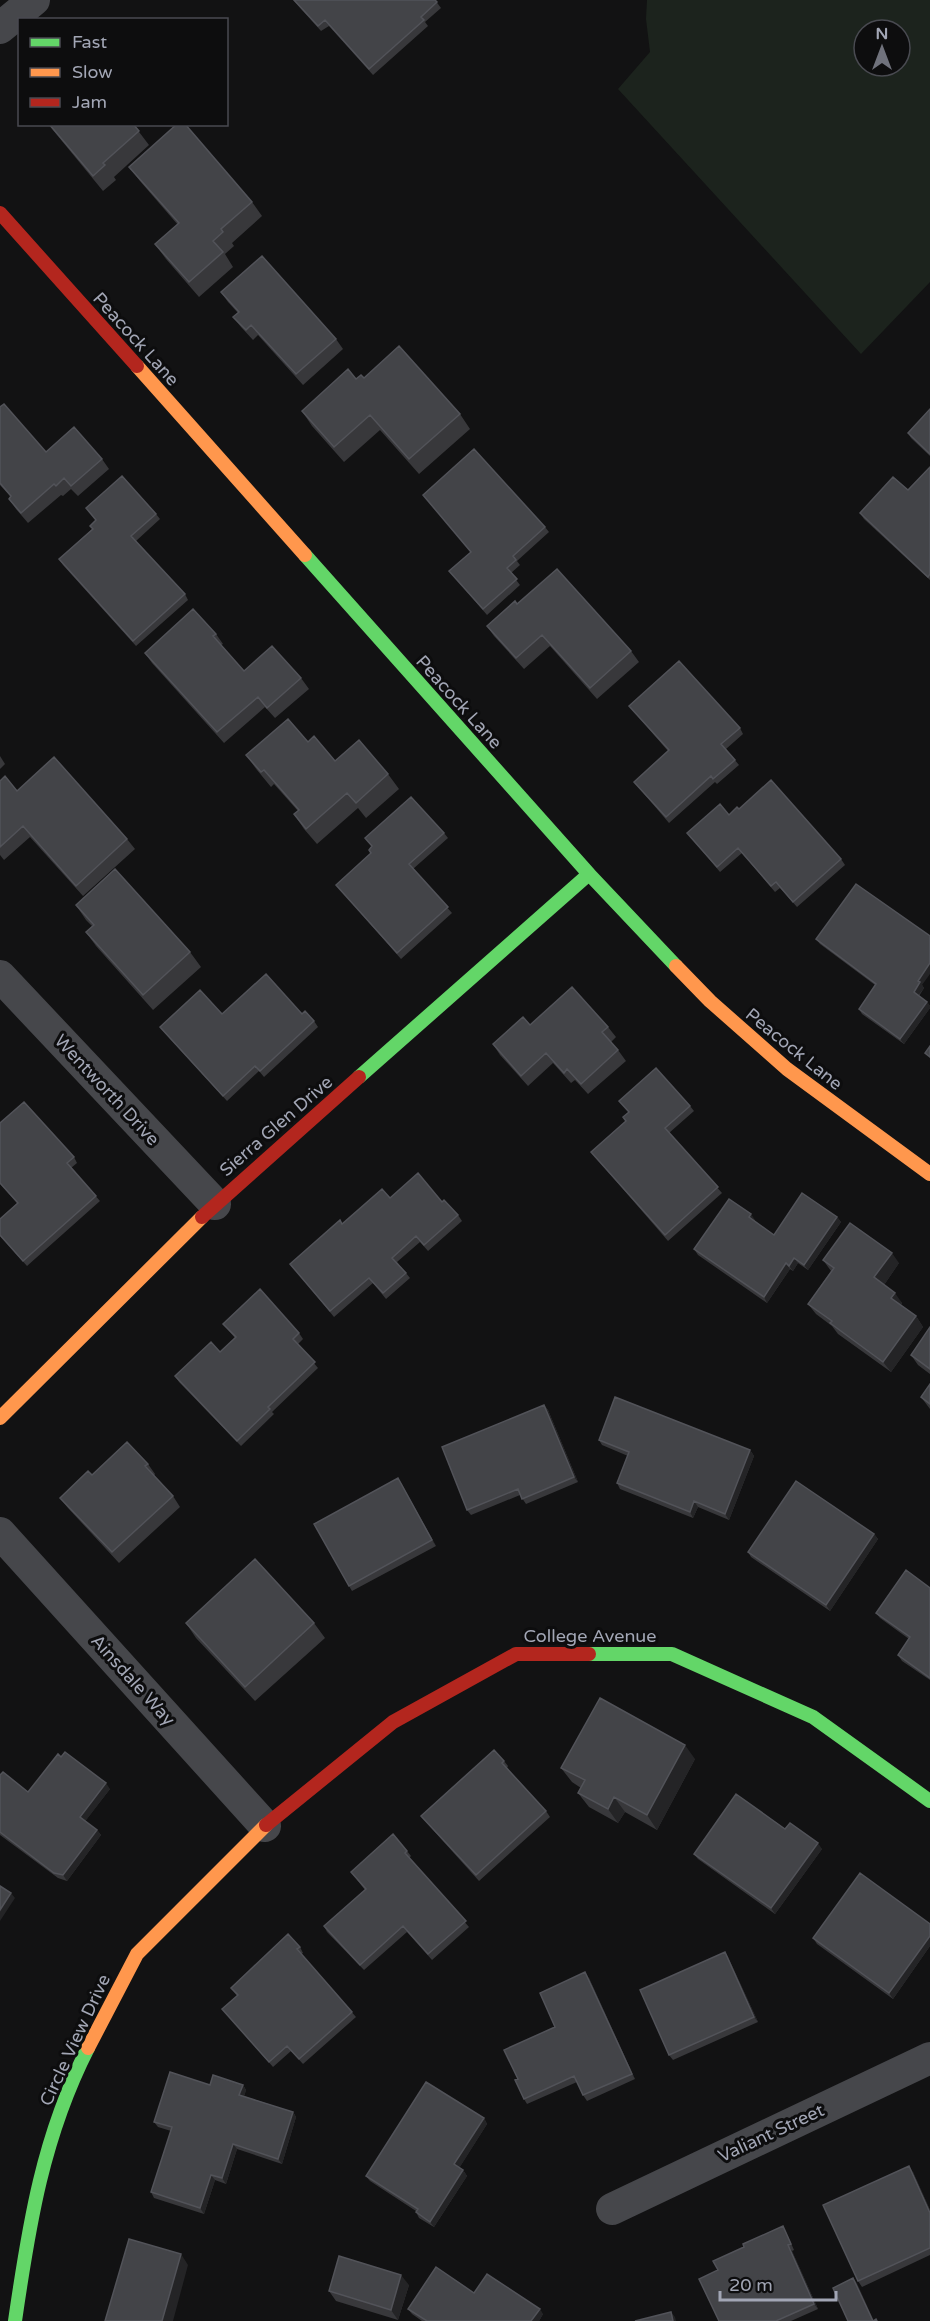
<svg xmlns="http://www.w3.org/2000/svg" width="930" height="2321" font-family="'Varela Round',sans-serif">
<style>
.green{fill:#1c231d;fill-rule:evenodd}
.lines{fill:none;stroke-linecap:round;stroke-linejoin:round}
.street{stroke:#46474b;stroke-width:32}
.fast{stroke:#63d668;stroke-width:14}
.slow{stroke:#ff974d;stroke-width:14}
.jam{stroke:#b3261e;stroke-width:14}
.wall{fill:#38383b}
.shaded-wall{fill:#242426}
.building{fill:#434448;stroke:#525359;stroke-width:1.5}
.labels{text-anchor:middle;stroke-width:6;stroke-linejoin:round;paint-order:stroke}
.street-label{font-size:18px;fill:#a2a6b5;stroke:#0d0d0e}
</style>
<rect width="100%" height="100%" fill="#121213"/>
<!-- green -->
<path class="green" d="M647,0H930V282L861,354L618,89L650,52L646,19ZM864,30H900V66H864Z"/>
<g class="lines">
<!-- street -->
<path class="street" d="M0,28L34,0
M0,976L215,1204
M0,1533L265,1826
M612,2209L930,2058"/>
<!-- fast -->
<path class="fast" d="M305,555L589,874L676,966
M359,1077L589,874
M589,1654H672L813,1717L930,1801
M15,2321C29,2224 43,2136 88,2048"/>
<!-- slow -->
<path class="slow" d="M137,366L305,555
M676,966L710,1001L787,1069L930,1174
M0,1418L202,1217
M88,2048L137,1954L266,1825"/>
<!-- jam -->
<path class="jam" d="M0,213L137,366
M202,1217L359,1077
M266,1825L393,1722L516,1654H589"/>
</g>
<!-- wall -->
<path class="wall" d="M293,0H435L441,8L425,22L428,26L373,75L329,26L321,31Z
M48,124H133L149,145L114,177L116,180L103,191Z
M129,167L252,202L262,216L232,243L234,246L225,254L233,267L199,297L166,259L155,244L178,225L140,181Z
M221,292L336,339L343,349L303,385L258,335L253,340L241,327L233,317L238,313L228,302Z
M364,378L460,414L470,429L419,474L380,430L344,462L312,426L302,411L356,379Z
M0,407L46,452L102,459L109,469L78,496L71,489L63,496L61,495L28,523L16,509L9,499L11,497L0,485Z
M930,409V456L911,438L908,433Z
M930,467V580L864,519L860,513L908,490Z
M423,495L545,527L549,532L517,561L520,565L511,573L520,585L487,615L449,571L471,552Z
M86,508L156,514L160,519L136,541L185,594L188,600L136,646L63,565L59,559L92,529L96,520Z
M517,604L631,651L639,662L597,699L550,646L524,669L494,636L487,626Z
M216,634L223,644L221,645L244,671L301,678L309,689L275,718L265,707L224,743L152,663L145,653Z
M629,706L740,728L743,734L726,749L739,765L717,784L715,782L669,823L634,782L668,751Z
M308,742L335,761L388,774L399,789L366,818L358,808L317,844L304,829L294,814L298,811L274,784L271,787L257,770L246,755Z
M0,756L5,764L0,769Z
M0,781L17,791L127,839L135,849L83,896L30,837L4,860L0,855Z
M739,809L841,859L845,865L797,907L780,888L775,892L742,853L720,872L687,833L729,815Z
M444,833L448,838L413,869L452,913L401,959L336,885L371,853L372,846L365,838Z
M76,905L190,952L201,967L153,1010L96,946L86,932L92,926L86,920Z
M816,939L922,985L924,988L919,996L927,1002L930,1006V1008L904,1044L862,1014L859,1009L875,985L820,944Z
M222,1014H302L314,1021L318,1027L264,1077L259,1071L227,1101L164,1032L160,1027Z
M530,1025L608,1027L616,1037L611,1042L618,1050L626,1061L588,1094L575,1080L571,1083L553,1063L528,1086L500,1055L493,1044Z
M619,1101L690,1106L694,1111L669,1133L722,1193L668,1241L591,1152L626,1121L629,1112Z
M0,1123L74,1157L77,1163L71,1168L100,1201L27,1266L0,1236V1219L17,1203L0,1184Z
M390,1198L458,1215L462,1221L428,1251L420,1242L397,1262L410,1278L386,1299L373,1283L334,1317L290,1264L342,1224Z
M837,1217L841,1222L808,1270L798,1263L793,1271L790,1269L767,1303L698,1255L694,1249L755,1220L754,1221L774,1235Z
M823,1260L899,1263L884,1285L902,1303L901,1305L916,1316L923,1327L891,1372L838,1334L832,1326L816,1314L808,1304L831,1271Z
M223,1324L299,1333L303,1339L298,1344L318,1368L272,1412L274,1414L241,1446L179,1382L175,1376L220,1352L235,1338Z
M930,1327V1374L918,1365L911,1355Z
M930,1384V1409L921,1397Z
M544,1405L548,1410L578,1482L526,1504L520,1495L471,1515L467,1510Z
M599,1440L750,1450L754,1456L729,1520L698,1507L693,1518L620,1489L617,1483L628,1456L602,1445Z
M148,1464L155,1474L154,1476L173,1496L180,1507L119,1563L68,1508L60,1498L92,1475Z
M398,1478L436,1546L352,1591L349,1586Z
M874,1534L878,1539L830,1611L751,1557L748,1552Z
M930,1588V1680L902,1661L898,1655L909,1639L880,1618L876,1613Z
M186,1623H314L325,1638L255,1701L196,1638Z
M695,1759L657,1830L625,1812L618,1823L589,1807L578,1793L581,1788L572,1782L561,1768Z
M504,1761L508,1766L507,1768L546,1811L550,1817L479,1881L425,1821L421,1816Z
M0,1775L28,1792L110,1789L85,1821L97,1830L101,1835L67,1881L58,1878L0,1835Z
M785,1829L822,1849L775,1914L698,1859L694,1854Z
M407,1851L411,1856L409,1858L469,1927L432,1960L407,1932L364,1970L327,1932L324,1926L365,1890L351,1872Z
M930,1924V1946L893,1999L817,1944L813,1938Z
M300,1947L303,1953L301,1954L356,2017L303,2064L291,2051L273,2067L222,2009L237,1996L231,1988Z
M725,1952L728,1957L758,2022L673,2060L669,2055Z
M589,1978L635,2079L587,2101L583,2095L577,2082L527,2104L524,2099L518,2079Z
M210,2085H243L246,2090L244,2096L293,2112L296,2117L282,2164L237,2149L226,2184L215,2180L204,2214L154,2198L151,2192L171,2131L158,2127L154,2122Z
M484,2118L487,2124L459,2168L463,2170L467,2176L434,2227L419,2218L416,2212V2211L370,2181L366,2176Z
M913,2172L930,2210V2255L862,2287L858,2281Z
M786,2232L794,2250L792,2251L818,2309L791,2321H719L718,2270Z
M409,2285L398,2320L336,2301L329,2291Z
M474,2293L543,2314L539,2321H422L412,2314L408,2309Z"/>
<!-- shaded-wall -->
<path class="shaded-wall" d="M930,963V974L922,985L924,988L917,997L914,992L918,981Z
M927,1002L930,1006V1008L904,1044L900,1039Z
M751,1214L755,1220L753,1223L749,1217Z
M837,1217L841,1222L808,1270L804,1265Z
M892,1253L899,1263L882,1288L874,1277Z
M794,1258L798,1263L793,1271L789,1266Z
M786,1263L790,1269L767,1303L764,1297Z
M895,1293L902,1303L898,1309L891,1298Z
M916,1316L923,1327L891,1372L883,1362Z
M544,1405L548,1410L578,1482L574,1477Z
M750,1450L754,1456L729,1520L725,1514Z
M398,1478L402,1484L436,1546L432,1540Z
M694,1501L698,1507L693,1518L690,1512Z
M874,1534L878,1539L830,1611L826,1605Z
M685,1745L695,1759L657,1830L647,1815Z
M106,1783L110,1789L84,1823L80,1817Z
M614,1797L625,1812L618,1823L608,1809Z
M97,1830L101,1835L67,1881L63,1875Z
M818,1843L822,1849L775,1914L771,1908Z
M11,1893L15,1898L0,1921V1910Z
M930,1936V1946L893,1999L889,1993Z
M725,1952L728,1957L758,2022L754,2017Z
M585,1972L589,1978L635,2079L632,2074Z
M243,2085L246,2090L243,2100L239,2095Z
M293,2112L296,2117L282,2164L278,2159Z
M484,2118L487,2124L458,2170L454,2164Z
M233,2144L237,2149L226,2184L222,2178Z
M909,2166L913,2172L930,2210V2213Z
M463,2170L467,2176L434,2227L430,2222Z
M211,2175L215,2180L204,2214L200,2208Z
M788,2245L792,2251L818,2309L814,2304Z
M181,2254L188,2265L173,2321H162Z
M401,2275L409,2285L398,2320L391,2310Z
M853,2278L857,2283L874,2321H873Z
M540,2309L543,2314L539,2321H531Z
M671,2312L675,2317L676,2321H673Z"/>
<!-- building -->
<path class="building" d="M294,0H435L437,2L421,17L424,20L369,69L325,20L318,26Z
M49,124H133L139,131L103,163L105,165L93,176Z
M177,124H185L252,202L221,229L223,232L213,241L223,252L189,282L155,244L179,223L129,167Z
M262,256L336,339L296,374L251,325L246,330L233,317L239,312L221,292Z
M399,346L460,414L409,459L370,415L334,447L302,411L348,369L356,379L361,375L364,378Z
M4,404L46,452L74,427L102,459L71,486L64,478L56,486L54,484L21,513L9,499L11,496L0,483V407Z
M930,409V454L908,433Z
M474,449L545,527L513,556L516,560L507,568L517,579L483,609L449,571L471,552L423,495Z
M930,467V574L928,577L860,513L893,477L908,490Z
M122,476L156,514L131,536L185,594L133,641L59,559L93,529L90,526L96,520L86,508Z
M557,569L631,651L590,688L542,635L516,658L487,626L515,601L517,604Z
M193,609L216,634L213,636L244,671L272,646L301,678L267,708L258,697L217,732L145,653Z
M679,661L740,728L721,744L735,760L713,779L711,776L666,817L634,782L669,750L629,706Z
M288,719L308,742L314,736L335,761L359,740L388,774L356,803L347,793L306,829L294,814L299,810L264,770L261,772L246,755Z
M54,757L127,839L76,886L23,826L0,847V781L5,776L17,791Z
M771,780L841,859L793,902L776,882L771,886L738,848L717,867L687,833L720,804L729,815L737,807L739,809Z
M411,797L444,833L409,864L448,907L397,953L336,885L371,853L369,850L372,846L365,838Z
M115,869L190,952L143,995L86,932L94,925L76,905Z
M856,884L930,936V963L918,981L920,982L914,992L927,1002L900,1039L859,1009L876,984L816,939Z
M266,974L302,1014L305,1011L314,1021L260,1071L255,1066L223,1096L160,1027L200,990L222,1014Z
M572,987L608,1027L602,1032L618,1050L581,1084L567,1069L564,1073L546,1053L521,1076L493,1044L523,1017L530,1025Z
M930,1046V1057L925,1053Z
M656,1068L690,1106L665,1128L718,1187L665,1235L591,1152L626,1121L623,1117L629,1112L619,1101Z
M24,1102L74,1157L67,1163L96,1196L23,1261L0,1235V1219L18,1203L0,1183V1123Z
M418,1173L442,1202L444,1200L458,1215L424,1245L416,1236L392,1258L406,1273L383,1293L369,1278L330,1311L290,1264L340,1220L342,1224L382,1189L390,1198Z
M802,1193L837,1217L804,1265L794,1258L789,1266L786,1263L764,1297L694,1249L729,1199L751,1214L749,1217L774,1235Z
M850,1223L892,1253L874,1277L895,1293L891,1298L916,1316L883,1362L830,1323L832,1321L808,1304L834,1268L823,1260Z
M260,1289L299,1333L293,1339L315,1362L268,1407L270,1409L237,1441L175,1376L211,1342L220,1352L236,1337L223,1324Z
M930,1327V1369L911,1355Z
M930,1384V1404L921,1397Z
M615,1397L750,1450L725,1514L694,1501L690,1512L617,1483L629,1452L599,1440Z
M544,1405L574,1477L522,1499L518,1489L467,1510L442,1447Z
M127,1442L148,1464L145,1466L173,1496L112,1552L60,1498L88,1471L92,1475Z
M398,1478L432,1540L349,1586L314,1524Z
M796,1481L874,1534L826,1605L748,1552Z
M255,1559L314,1623L245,1687L186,1623Z
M906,1570L930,1588V1678L898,1655L910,1637L876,1613Z
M600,1698L685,1745L647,1815L614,1797L608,1809L578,1793L585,1780L561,1768Z
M494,1750L504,1761L502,1763L546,1811L476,1875L421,1816Z
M65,1752L106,1783L80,1817L97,1830L63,1875L54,1873L0,1832V1775L3,1772L28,1792L58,1754L61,1757Z
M736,1794L785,1829L790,1823L818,1843L771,1908L694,1854Z
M393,1834L407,1851L405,1853L466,1921L428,1954L403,1926L360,1965L324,1926L366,1889L351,1872Z
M860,1873L930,1924V1936L889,1993L813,1938Z
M0,1886L11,1893L0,1910Z
M288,1934L300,1947L297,1949L352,2012L299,2059L287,2046L269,2062L222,2009L238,1995L231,1988Z
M725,1952L754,2017L669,2055L640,1990Z
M585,1972L632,2074L583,2095L574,2076L524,2099L515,2080L518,2079L504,2050L555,2027L540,1993Z
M170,2072L210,2085L213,2075L243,2085L239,2095L293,2112L278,2159L233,2144L222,2178L211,2175L200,2208L151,2192L172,2127L154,2122Z
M426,2082L484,2118L454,2164L463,2170L430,2222L416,2212L418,2209L366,2176Z
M909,2166L930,2213V2248L858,2281L823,2205Z
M783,2226L791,2244L788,2245L814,2304L776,2321H719L699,2279L718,2270L713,2261L744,2247L743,2244Z
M129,2239L181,2254L162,2321H105Z
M339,2256L401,2275L391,2310L329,2291Z
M436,2267L474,2293L487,2274L540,2309L531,2321H427L408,2309Z
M853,2278L873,2321L876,2319L877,2321H848L833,2288Z
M671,2312L673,2321H635Z"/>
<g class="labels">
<!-- street labels -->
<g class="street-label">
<text transform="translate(136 339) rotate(48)" y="6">Peacock Lane</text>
<text transform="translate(459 702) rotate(48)" y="6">Peacock Lane</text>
<text transform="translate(794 1049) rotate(39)" y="6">Peacock Lane</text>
<text transform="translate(107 1090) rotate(47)" y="6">Wentworth Drive</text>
<text transform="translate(276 1126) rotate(-41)" y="6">Sierra Glen Drive</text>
<text x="590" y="1642">College Avenue</text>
<text transform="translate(133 1680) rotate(48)" y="6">Ainsdale Way</text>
<text transform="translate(75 2040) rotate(-65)" y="6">Circle View Drive</text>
<text transform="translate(771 2133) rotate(-25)" y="6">Valiant Street</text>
</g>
</g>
<!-- legend -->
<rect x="18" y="18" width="210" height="108" fill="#0d0d0e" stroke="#494a51" stroke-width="1.5"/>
<rect x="30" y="38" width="30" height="9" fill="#63d668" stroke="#494a51" stroke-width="1.5"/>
<text x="72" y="48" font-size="18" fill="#a2a6b5">Fast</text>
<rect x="30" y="68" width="30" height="9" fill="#ff974d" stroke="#494a51" stroke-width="1.5"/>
<text x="72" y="78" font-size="18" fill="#a2a6b5">Slow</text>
<rect x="30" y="98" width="30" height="9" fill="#b3261e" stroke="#494a51" stroke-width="1.5"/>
<text x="72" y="108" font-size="18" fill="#a2a6b5">Jam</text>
<!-- north arrow -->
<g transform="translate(882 48)"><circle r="28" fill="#0d0d0e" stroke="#494a51" stroke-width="1.5"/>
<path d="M0-4.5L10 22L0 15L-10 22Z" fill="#70727c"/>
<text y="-9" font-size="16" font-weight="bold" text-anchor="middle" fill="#a2a6b5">N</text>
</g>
<!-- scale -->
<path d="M720 2291v9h116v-9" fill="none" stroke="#a2a6b5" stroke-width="3"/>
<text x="729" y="2291" font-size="18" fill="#a2a6b5" stroke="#0d0d0e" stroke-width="4.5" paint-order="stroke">20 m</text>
</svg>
